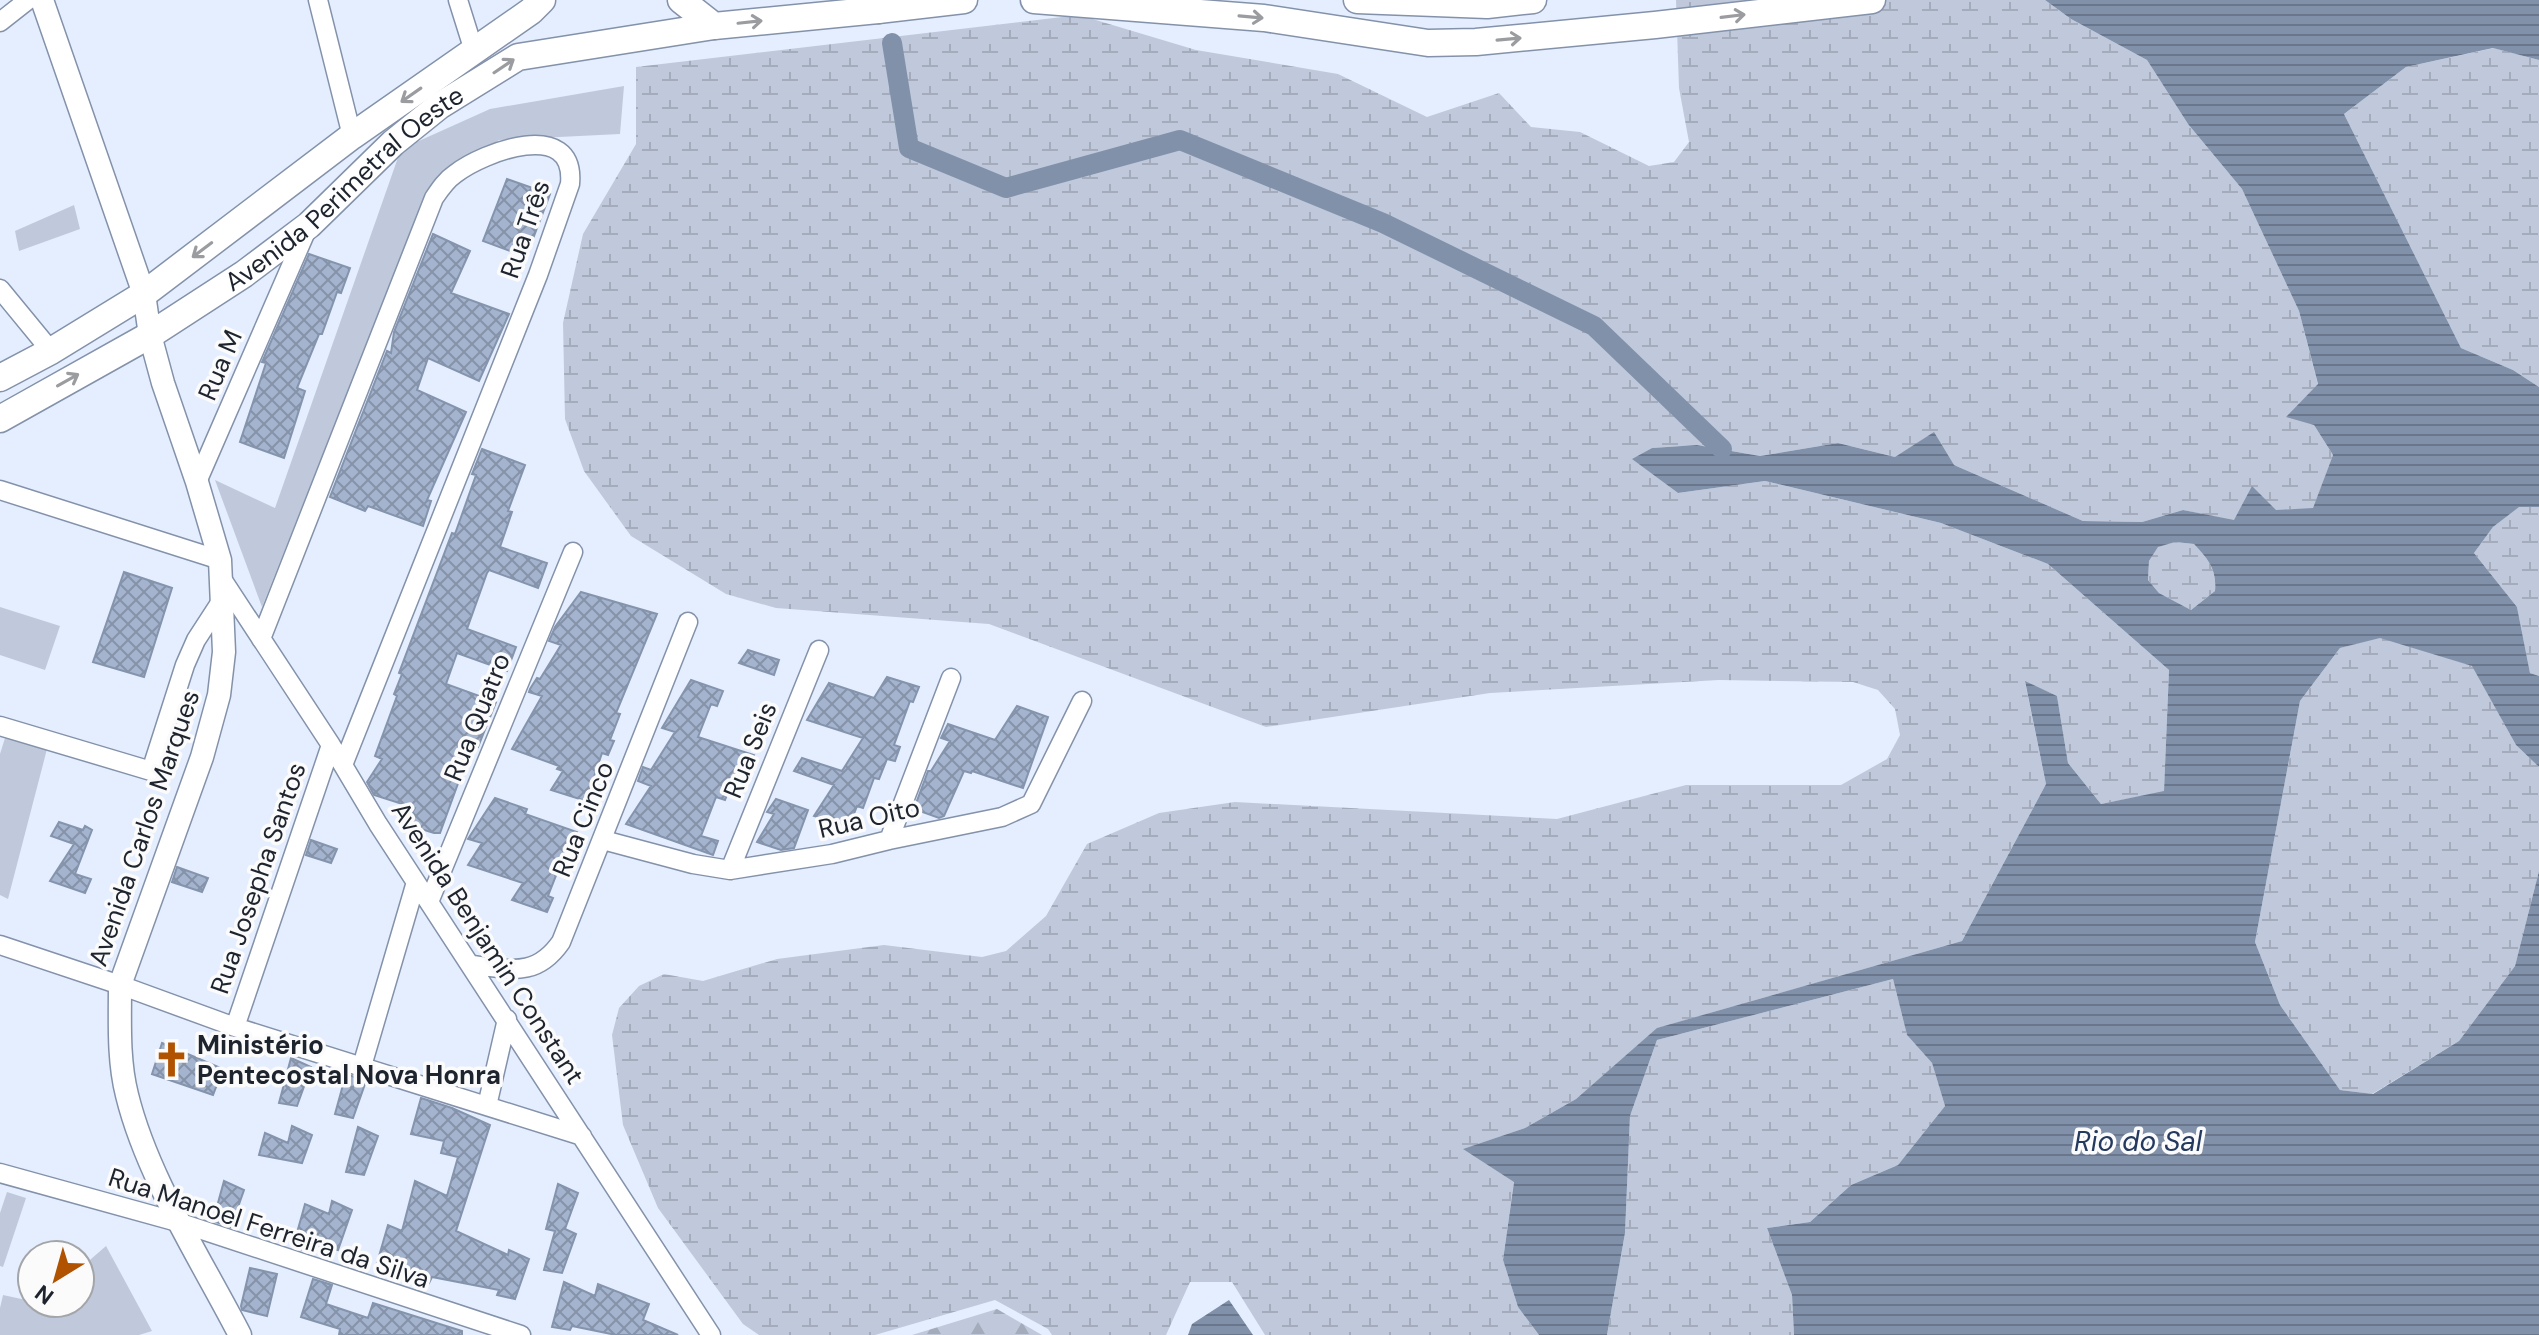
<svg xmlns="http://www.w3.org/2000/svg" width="2539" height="1335" font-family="'DM Sans',sans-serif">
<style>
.grass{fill:#bfc9db}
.forest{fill:url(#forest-firs)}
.wetland{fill:url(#wetland-marsh)}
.water{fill:url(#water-rules);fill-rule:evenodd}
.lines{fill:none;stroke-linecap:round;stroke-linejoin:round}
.canal{stroke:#8291aa;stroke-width:20}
.building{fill:url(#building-cross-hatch);stroke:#8594ad;stroke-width:2}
.minor-casing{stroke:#8392aa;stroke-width:21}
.tertiary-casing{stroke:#8392aa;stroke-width:25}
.secondary-casing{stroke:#8392aa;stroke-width:29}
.minor{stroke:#fff;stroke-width:18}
.tertiary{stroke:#fff;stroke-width:22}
.secondary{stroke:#fff;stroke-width:26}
.oneway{stroke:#9a9ca0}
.labels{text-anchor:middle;stroke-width:7;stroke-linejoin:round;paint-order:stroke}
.street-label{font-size:26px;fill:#1e242d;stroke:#fbfbfb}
.poi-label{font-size:26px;font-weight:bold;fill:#1e242d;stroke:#fbfbfb;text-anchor:start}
.water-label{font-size:28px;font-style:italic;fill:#24395f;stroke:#fbfbfb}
</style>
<defs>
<pattern id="forest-firs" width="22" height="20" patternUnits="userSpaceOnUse" patternTransform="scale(2)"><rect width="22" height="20" fill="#bfc9db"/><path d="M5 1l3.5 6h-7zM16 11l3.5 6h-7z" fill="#a4acbc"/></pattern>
<pattern id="wetland-marsh" width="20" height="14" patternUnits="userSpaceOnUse" patternTransform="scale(2)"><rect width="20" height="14" fill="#bfc9db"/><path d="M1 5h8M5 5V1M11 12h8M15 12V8" fill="none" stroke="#a4acbc"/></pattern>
<pattern id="water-rules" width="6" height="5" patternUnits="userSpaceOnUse" patternTransform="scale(2)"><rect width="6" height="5" fill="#8291aa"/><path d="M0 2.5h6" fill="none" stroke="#6a768b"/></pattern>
<pattern id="building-cross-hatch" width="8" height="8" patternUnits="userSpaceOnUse" patternTransform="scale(2)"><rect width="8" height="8" fill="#a4b4ce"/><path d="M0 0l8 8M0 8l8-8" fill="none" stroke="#8592a8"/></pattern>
</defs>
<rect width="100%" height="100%" fill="#e4eefe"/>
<!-- grass -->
<path class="grass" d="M624,86L620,134L499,140L428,190L262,607L215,480L275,508L401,149L490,109Z
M74,205L80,229L19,251L15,231Z
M0,607L60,626L45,670L0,655Z
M5,738L47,749L8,899L0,895V754Z
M7,1192L26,1198L3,1267L0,1266V1213Z
M106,1246L152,1331L139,1335H0V1308L3,1295L26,1300L32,1284V1303H80V1266H83Z"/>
<!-- forest -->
<path class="forest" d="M997,1309L1042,1335H912Z"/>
<!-- wetland -->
<path class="wetland" d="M1676,0H2045L2071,19L2147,60L2188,124L2242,189L2299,311L2318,385L2314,425L2333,455L2313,509L2276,510L2234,521L2183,510L2142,522L2083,521L1954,465L1895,457L1838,443L1760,456L1697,445L1652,448L1633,459L1678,493L1765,481L1941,523L2048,564L2169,670L2164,792L2101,804L2068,763L2057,696L2025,682L2046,784L1962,941L1658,1028L1576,1099L1525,1128L1464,1149L1514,1181L1503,1260L1518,1307L1539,1335H1265L1232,1282H1190L1166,1335H1052L1048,1329L995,1300L875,1335H759L743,1324L658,1208L623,1125L612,1035L619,1008L639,986L664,974L703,981L777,959L884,945L982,957L1006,951L1046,916L1087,844L1159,813L1235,802L1557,819L1686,785H1841L1887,759L1900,735L1895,709L1878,690L1853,682L1719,680L1490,693L1266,727L989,624L776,608L726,594L631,536L584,471L565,419L563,323L583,234L636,144V67L1079,15L1196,50L1338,74L1427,117L1499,93L1531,127L1580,132L1649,166L1674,162L1689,142L1679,88Z
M2494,48L2539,60V387L2513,370L2461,348L2344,114L2406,67Z
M2519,506L2539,507V676L2530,673L2517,607L2474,553L2493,527Z
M2175,542L2194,544C2208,559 2217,569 2215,591L2191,610L2159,593L2148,580L2149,561L2158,546Z
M2380,637L2473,666L2516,745L2539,767V871L2515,966L2459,1041L2372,1094L2340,1090L2280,1005L2255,942L2300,701L2340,648Z
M1893,979L1907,1035L1932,1063L1945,1106L1898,1165L1851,1185L1810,1222L1767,1228L1792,1295L1794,1335H1607L1625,1233L1630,1116L1657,1040Z"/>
<!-- water -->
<path class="water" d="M2045,0H2539V60L2493,48L2406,67L2344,114L2461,348L2513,370L2539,387V507H2519L2493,527L2474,553L2517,607L2530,673L2539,676V767L2516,745L2472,666L2380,638L2340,648L2300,701L2255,942L2280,1005L2340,1090L2373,1094L2459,1041L2515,966L2539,871V1335H1794L1792,1295L1767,1228L1810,1222L1851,1185L1898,1165L1945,1106L1932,1063L1907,1035L1893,979L1657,1040L1630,1116L1625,1233L1607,1335H1539L1518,1307L1503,1260L1514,1182L1463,1149L1525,1128L1576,1099L1657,1028L1962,941L2046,784L2025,681L2057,696L2068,763L2101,804L2164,791L2169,670L2048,564L1941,523L1765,481L1678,493L1632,459L1652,448L1697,445L1760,456L1838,443L1895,457L1934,432L1954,465L2083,521L2142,522L2183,510L2234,520L2252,486L2276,510L2313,508L2333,455L2314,425L2286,417L2318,384L2299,311L2242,189L2188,124L2147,60L2071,19ZM2175,542L2194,544C2208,559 2217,569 2215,591L2191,610L2159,593L2148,580L2149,561L2158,547Z
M1229,1300L1253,1335H1188L1192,1324Z"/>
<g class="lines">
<!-- canal -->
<path class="canal" d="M892,43L909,148L1006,188L1180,140L1383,223L1594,326L1722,449"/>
</g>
<!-- building -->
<path class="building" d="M507,179L550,194L526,257L483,241Z
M433,234L470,251L451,293L509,314L479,381L428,358L417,390L466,412L427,500L431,501L423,526L368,506L365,511L330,497L387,351L391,353L394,332Z
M309,254L350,268L341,293L337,292L322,334H319L297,388L305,391L284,458L240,442L266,363L262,362Z
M482,449L525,465L508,511L512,512L500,547L547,563L538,588L489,570L487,573L467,629L516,647L507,671L457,653L446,684L496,702L478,747L472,745L440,833H434L405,824L415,808L374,795L367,782L382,759L375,756L397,696L394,694L402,674L399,673L452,533L455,534L476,475L472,474Z
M124,572L172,588L144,677L93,662Z
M581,592L657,614L616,713L620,714L610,740L614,741L608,755L602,753L586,801L551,790L563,771L557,769L559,766L512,749L542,696L529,692L530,689L537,678L540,679L561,645L549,641L555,627Z
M748,650L779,660L774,675L739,663Z
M887,677L919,687L913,702L910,701L894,745L900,747L895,761L887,759L879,779L874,778L863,808L857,806L849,827L814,816L834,785L794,771L802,758L842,771L863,738L807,720L829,683L874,698Z
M691,680L723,691L717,706L711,704L698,737L754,755L748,770L738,766L725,800L716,797L701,836L718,841L713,855L626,824L651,786L638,781L643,767L651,770L675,732L662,728Z
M1017,706L1048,717L1023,788L972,771L971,773L964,771L944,816L939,818L914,809L928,771H931L950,741L941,738L948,724L995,740Z
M495,798L527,809L525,814L577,832L572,846L568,845L548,896L553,898L547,912L512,900L523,883L468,865L482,843L468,839Z
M776,799L808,810L794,848L781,850L757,842L774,814L767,812Z
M59,822L83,830L85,826L92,830L75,874L91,879L85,893L50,881L74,844L51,836Z
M311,840L337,849L331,863L306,855Z
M177,867L208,878L202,892L172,882Z
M162,1043L223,1069L213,1095L152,1074Z
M291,1058L311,1067L297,1106L279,1103Z
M346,1074L366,1081L353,1118L335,1114Z
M421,1098L452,1108L490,1125L456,1231L508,1255L509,1250L529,1259L515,1299L497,1295L499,1290L432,1277L429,1283L411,1279L412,1277L375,1270L388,1225L402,1231L415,1181L447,1196L458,1157L441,1153L444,1141L411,1134Z
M292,1126L312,1135L302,1163L259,1155L265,1133L288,1143Z
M358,1127L378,1136L364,1175L346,1172Z
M224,1181L244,1190L231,1227L213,1221Z
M558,1184L578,1193L565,1229L576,1234L562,1273L544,1270L555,1231L546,1229Z
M332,1201L352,1210L338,1250L313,1245L311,1252L293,1247L305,1204L329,1214Z
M250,1268L277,1274L267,1316L242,1310L241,1306Z
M313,1279L332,1285L326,1304L368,1318L373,1303L462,1331V1335H339L340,1329L301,1317Z
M564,1282L595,1296L598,1284L649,1304L643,1320L678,1335H616L572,1326L570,1330L552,1327Z"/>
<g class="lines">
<defs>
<path id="minor" d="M318,0L352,136
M458,0L474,51
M0,22L28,0
M0,289L51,351
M197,482L308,227
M0,490L220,560
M222,579L331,745L378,824L711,1335
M261,639L434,198C440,189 446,180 455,174C483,152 576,117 570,184L538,275L343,765
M0,726L151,771L185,665L196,640L222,600
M603,840L693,864L730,870L832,854L889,840L1002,817L1031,804L1082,701
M889,840L951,678
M730,870L819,650
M429,902L573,552
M0,945L120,985L235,1027L582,1136
M472,965C510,969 536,978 561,942L688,622
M235,1027L331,745
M362,1066L416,882
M487,1106L507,1019
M0,1173L181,1223L521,1335"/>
<path id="tertiary" d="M42,0L144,294L150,335L163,383L197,482L220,560L224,652L219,695L202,757L120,985C120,1021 118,1060 127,1095C147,1177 202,1261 240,1335"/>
<g id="secondary">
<path d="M681,0L714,26L878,10L883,0"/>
<path d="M1034,0L1264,18L1428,43L1476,42L1655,25L1872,0"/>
<path d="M1357,0L1487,5L1533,0"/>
<path d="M878,10L964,0"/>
<path d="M0,378L51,351L144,294L352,136L531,11L542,0"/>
<path id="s1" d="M0,419L150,335L244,274L309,225L393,143L439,106L518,57L714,26"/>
</g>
</defs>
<!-- minor casing -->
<use href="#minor" class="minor-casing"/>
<!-- tertiary casing -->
<use href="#tertiary" class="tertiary-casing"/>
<!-- secondary casing -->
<use href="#secondary" class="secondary-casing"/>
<!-- minor -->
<use href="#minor" class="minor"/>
<!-- tertiary -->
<use href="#tertiary" class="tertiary"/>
<!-- secondary -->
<use href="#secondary" class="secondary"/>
</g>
<!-- one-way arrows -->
<defs><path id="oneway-shaft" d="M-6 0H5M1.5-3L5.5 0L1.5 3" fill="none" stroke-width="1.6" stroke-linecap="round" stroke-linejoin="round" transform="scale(2)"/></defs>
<g class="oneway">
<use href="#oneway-shaft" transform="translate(1733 16) rotate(-7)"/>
<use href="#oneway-shaft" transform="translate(1251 17) rotate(5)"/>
<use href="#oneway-shaft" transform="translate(750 22) rotate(-6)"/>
<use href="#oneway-shaft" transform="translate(1509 39) rotate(-5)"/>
<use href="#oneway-shaft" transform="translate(504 66) rotate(-34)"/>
<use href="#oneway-shaft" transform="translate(411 95) rotate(145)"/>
<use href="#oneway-shaft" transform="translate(202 250) rotate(143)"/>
<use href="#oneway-shaft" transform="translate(68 380) rotate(-29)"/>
</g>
<!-- icons -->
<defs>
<symbol id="church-bare" viewBox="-9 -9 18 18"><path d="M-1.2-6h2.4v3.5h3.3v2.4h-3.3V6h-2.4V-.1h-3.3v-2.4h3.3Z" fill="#b05200" stroke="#fbfbfb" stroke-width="2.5" paint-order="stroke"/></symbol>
</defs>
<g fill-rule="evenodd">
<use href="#church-bare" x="146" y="1034" width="51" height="51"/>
</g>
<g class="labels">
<!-- street labels -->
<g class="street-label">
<text dy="9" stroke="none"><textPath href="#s1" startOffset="416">Avenida Perimetral Oeste</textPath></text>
<text transform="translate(525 229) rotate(-71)" y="9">Rua Três</text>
<text transform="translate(220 365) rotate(-67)" y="9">Rua M</text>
<text transform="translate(477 717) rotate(-68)" y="9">Rua Quatro</text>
<text transform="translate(750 750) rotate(-68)" y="9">Rua Seis</text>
<text transform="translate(869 818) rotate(-13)" y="9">Rua Oito</text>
<text transform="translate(583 819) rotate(-68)" y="9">Rua Cinco</text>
<text transform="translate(144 828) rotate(-71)" y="9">Avenida Carlos Marques</text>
<text transform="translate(258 878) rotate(-71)" y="9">Rua Josepha Santos</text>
<text transform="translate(488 943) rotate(57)" y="9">Avenida Benjamin Constant</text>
<text transform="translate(269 1228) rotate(18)" y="9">Rua Manoel Ferreira da Silva</text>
</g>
<!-- poi labels -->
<g class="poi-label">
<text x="197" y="1054">Ministério<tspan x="197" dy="30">Pentecostal Nova Honra</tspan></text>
</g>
<!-- water labels -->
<g class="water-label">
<text x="2138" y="1151">Rio do Sal</text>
</g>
</g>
<!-- north arrow -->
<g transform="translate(56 1279) rotate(217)"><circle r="38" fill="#fbfbfb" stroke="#a3a5a9" stroke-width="2"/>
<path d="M0-6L14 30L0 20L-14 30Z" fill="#b05200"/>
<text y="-12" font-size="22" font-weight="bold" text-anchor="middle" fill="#1e242d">N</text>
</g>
</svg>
